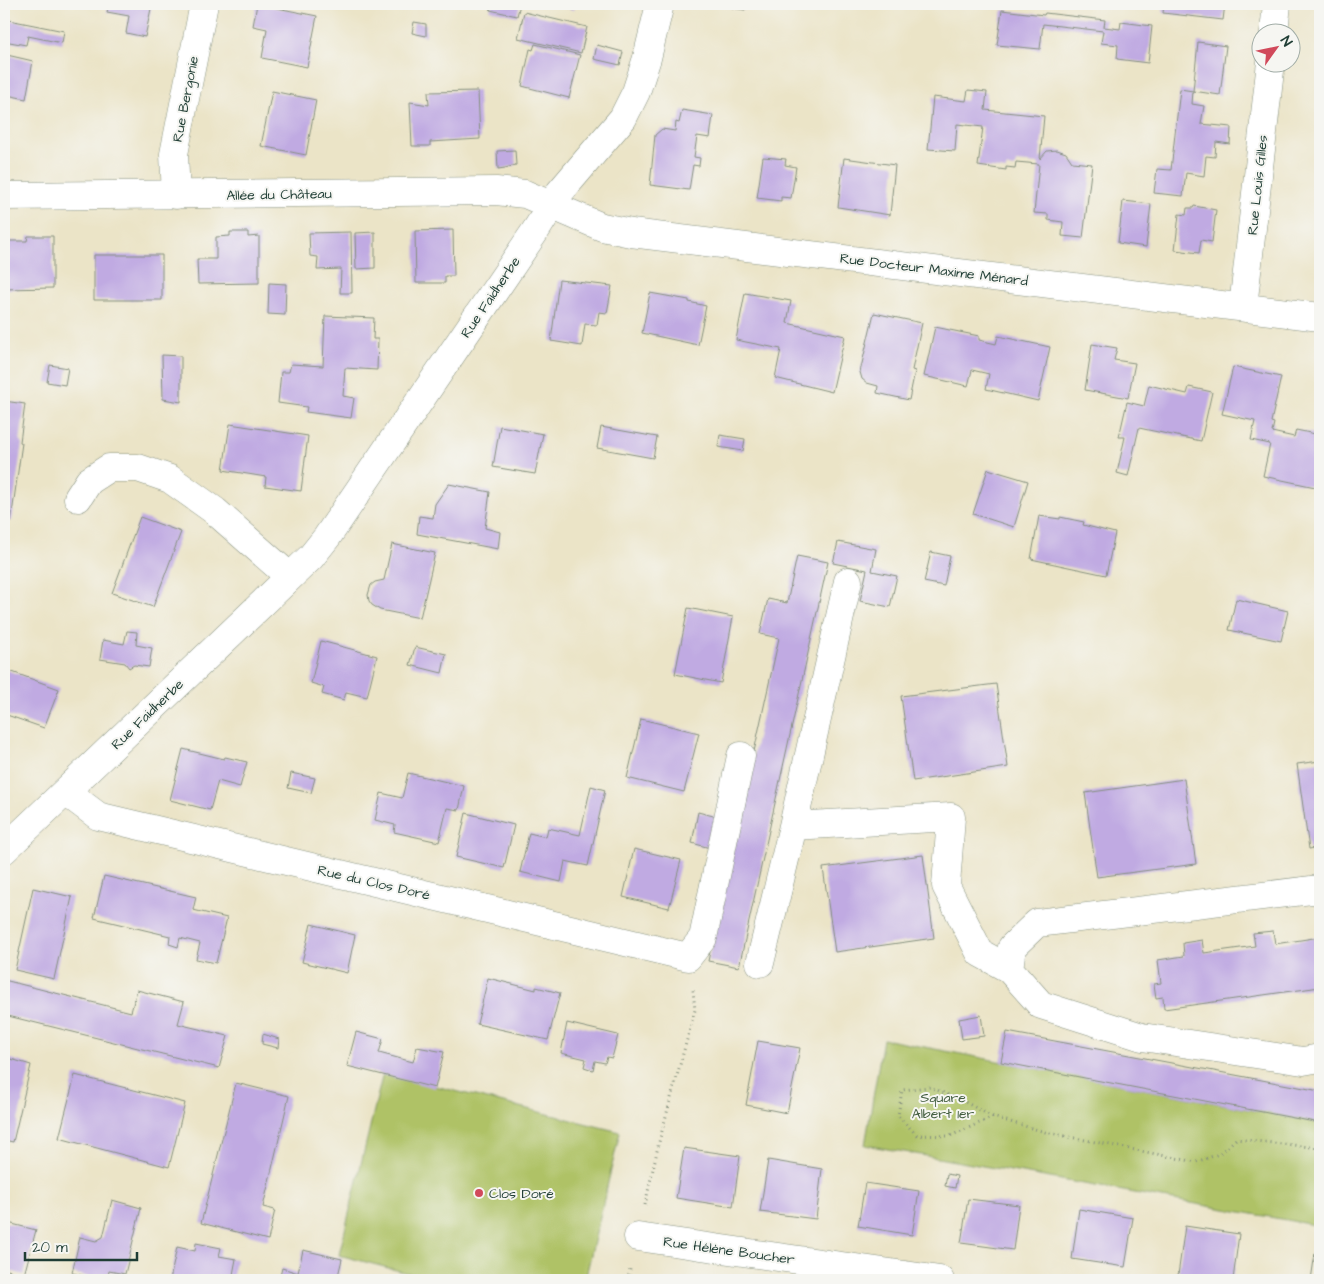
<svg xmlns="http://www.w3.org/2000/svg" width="1324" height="1284" font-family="'Architects Daughter',sans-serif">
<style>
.green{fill:#afc266;stroke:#67804d}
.building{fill:#c0aae2}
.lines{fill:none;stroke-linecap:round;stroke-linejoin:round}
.minor-casing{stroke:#85907e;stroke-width:29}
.path{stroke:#85907e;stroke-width:3;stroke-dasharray:1 4;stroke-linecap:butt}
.minor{stroke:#fff;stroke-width:28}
.poi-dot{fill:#d1495b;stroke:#f6f6f2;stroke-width:2}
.labels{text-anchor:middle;stroke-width:4;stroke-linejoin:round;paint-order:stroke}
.street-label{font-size:14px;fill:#1f3d34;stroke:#f6f6f2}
.park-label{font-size:14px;fill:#435e40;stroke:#f6f6f2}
.poi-label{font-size:14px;fill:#1f3d34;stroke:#f6f6f2;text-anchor:start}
</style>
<rect width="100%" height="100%" fill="#f6f6f2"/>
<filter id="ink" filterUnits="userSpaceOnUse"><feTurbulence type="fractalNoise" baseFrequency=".02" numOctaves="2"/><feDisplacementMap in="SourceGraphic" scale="10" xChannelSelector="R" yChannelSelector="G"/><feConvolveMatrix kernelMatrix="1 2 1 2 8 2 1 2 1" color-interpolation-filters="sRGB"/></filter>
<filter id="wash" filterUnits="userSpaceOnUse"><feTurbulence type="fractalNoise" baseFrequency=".0096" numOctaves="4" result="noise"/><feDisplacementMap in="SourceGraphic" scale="20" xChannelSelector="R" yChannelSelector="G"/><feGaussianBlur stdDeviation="1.12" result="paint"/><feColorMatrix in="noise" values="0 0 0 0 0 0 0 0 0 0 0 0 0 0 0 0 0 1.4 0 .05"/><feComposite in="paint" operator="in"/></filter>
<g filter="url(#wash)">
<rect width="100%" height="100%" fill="#ebe4c7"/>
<!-- green -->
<path class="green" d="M883,1039L1320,1123V1226L865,1145Z
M383,1073L620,1132L585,1280H434L339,1255Z"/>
<g id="blocks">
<!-- building -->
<path class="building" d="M109,4H152L145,37L126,33L129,16L107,12Z
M257,4L317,16L307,67L262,58L267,29L253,26Z
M492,4H520L517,16L490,10Z
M552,4H576L574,10Z
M732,4H746L745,10L732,8Z
M1164,4H1225L1223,20L1163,13Z
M1002,10L1044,15L1045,13L1105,20L1104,27L1120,29L1121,22L1152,26L1148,63L1117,59L1118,45L1101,43L1103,31L1043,24L1040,49L997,45Z
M524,12L587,27L581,53L518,38Z
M4,19L64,31L62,43L28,36L26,45L4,41Z
M414,22L426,24V36L412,33Z
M1198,42L1226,46L1220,95L1193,91Z
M535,44L580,55L569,98L522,86L530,49L533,50Z
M597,45L623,52L620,65L594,59Z
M7,55L33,61L26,99L7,95L5,107L4,61L5,62Z
M1180,89L1193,91L1192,104L1204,106L1201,124L1231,127L1230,144L1216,142L1215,157L1206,156L1204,176L1186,173L1183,196L1154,193L1157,169L1171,170Z
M968,90L987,92L985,110L1044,116L1040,159L1047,151L1057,150L1066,153L1072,162L1092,164L1083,238L1062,236L1063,222L1048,220V214L1034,213L1039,164L1016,162L1015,168L1006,167V170L978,166L983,127L957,124L955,151L928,149L933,97L966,101Z
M272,91L316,100L306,155L261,146Z
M478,91L480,139L430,142V146H412L410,102L429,105L428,92Z
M682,110L713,115L710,138L697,136L694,157L700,158L699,166L693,165L689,190L650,185L655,135L662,129L675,131L676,122L679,123Z
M1319,147H1320V177H1316Z
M515,150L516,165L505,168L498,169L497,151Z
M763,157L786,159L785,165L796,167L791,198L781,197V201L757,198Z
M844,158L895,165L890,215L838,207Z
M1123,201L1151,204L1146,247L1118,243Z
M1194,206L1216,210L1212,242L1201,240L1199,253L1175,250L1179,214L1186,215L1187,208H1193Z
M453,230L454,276H445V283H416L415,231Z
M230,232H248V237L259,236V283L198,284L197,259H216V237L230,236Z
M351,232L352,293H340L341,269L317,270L318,257L310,256L309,233Z
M375,232V268L356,269L355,233Z
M28,236H53V288L4,289V241H27Z
M94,255H162V300H94Z
M559,280L612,286L607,313L599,312L597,325L585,324L582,346L551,341Z
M269,283L286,284L285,315L268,314Z
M650,293L689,300V302L706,306L698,345L642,333Z
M745,293L791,301L787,323L845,336L832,392L775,378L781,349L736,340Z
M874,313L922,323L912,370L915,371L909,400L877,393L878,386L867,383L862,379L860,372Z
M325,316L374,318L373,339H378L377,370L345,368L343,396L354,398L351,418L306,412L307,407L278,403L281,372H289L291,364L323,366Z
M935,327L979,336V340L996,344L998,336L1050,347L1038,401L986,389L989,374L972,370L968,386L924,376Z
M1092,344L1117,348L1114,360L1135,363L1128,398L1085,390Z
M162,355L181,356V402L163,399Z
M50,365L68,368L65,385L47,382Z
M1233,367L1281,377L1271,422L1274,423L1272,432L1294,437L1296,430L1320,435V488L1263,476L1270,444L1251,440L1255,421L1222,414Z
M1149,385L1187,394L1189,387L1212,392L1201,441L1139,428L1128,476L1117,473L1125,437H1119L1127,402L1144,406Z
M4,401L25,404L20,442L22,443L11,521L4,520Z
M230,424L308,436L301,491L265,486L266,477L223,470Z
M500,426L543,434L535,474L493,467Z
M601,427L657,437L653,458L597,448Z
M720,435L745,439L743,451L718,447Z
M988,469L1028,481L1014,527L973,514Z
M449,484L490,492L485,528L500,532L498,549L417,534L419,516L433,518L435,504Z
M1039,516L1060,519V517L1084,522L1083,525L1115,533L1106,575L1031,559Z
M140,517L181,532L153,607L112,593Z
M838,542L876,549L872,571L897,576L890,607L860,601L867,570L833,563Z
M392,544L435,553L420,618L380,610L372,605L369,601L368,595L371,585L375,582L384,580Z
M931,552L950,556L944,586L924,582Z
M797,556L828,562L739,967L708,961L779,638L760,634L768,599L787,603Z
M1236,599L1288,611L1281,641L1229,630Z
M688,608L733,617L721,683L675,674Z
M127,631L137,632L136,645L152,648L149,667L134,665L129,668L125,663L100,659L103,640L124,644Z
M321,641L377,656L367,697L346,692L344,700L322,694L324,687L311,683Z
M415,647L446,654L442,673L410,665Z
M4,669L59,689L44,728L4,714Z
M996,684L1008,767L913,781L901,696Z
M641,719L699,733L684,792L627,778Z
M183,749L224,759L225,757L247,762L240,787L218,781L210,810L170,800Z
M1320,761V847L1309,849L1297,764Z
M291,773L315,778L311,793L288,788Z
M408,773L464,786L459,810L447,808L439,842L394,832L395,825L375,820L381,793L402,798Z
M1184,779L1196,864L1097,877L1085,793Z
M591,786L605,790L588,866L565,861L561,882L520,872L529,833L546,837L548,828L580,835Z
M698,812L717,817L710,848L692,843Z
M466,813L514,825L504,868L456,857Z
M634,849L681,860L669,908L623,897Z
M923,855L934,938L835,952L823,868Z
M104,876L196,897L193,910L227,918L216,963L196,959L200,943L180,938L178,947L169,944L170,936L94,918Z
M33,888L72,897L54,979L15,970Z
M311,924L355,935L347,973L302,962Z
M1273,931L1275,944L1320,937V987L1164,1009L1163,997L1156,998L1154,984L1161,983L1158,960L1184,956L1183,943L1202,940L1204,953L1255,946L1253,933Z
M488,978L536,990V987L560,993L548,1040L477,1024Z
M4,980L131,1012L137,990L184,1002L178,1024L228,1036L219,1068L4,1015Z
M981,1015L984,1036L962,1039L959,1019Z
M567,1023L618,1035L612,1058L607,1057L605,1063L595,1061L593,1070L584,1067L586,1059L561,1053Z
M356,1032L383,1039L379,1053L413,1062L417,1047L444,1052L435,1088L347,1066Z
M1007,1032L1320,1091V1123L1001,1062Z
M263,1034L279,1039L278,1048L262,1044Z
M758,1041L800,1048L787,1113L746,1105Z
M4,1057L31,1065L13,1142L4,1140Z
M75,1075L185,1103L169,1167L59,1138Z
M236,1083L289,1096L263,1207L275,1210L268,1240L201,1223Z
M684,1148L740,1156L733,1207L676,1198Z
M768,1160L822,1169L816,1219L760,1212Z
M947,1174L957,1176L955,1188L945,1186Z
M865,1183L919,1191L912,1235L858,1226Z
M968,1199L1019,1205L1013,1250L961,1243Z
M112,1200L141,1208L125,1274L109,1271L107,1280H102L72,1273L80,1237L96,1241L103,1237Z
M1079,1209L1133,1218L1125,1267L1072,1259Z
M4,1222L36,1230L24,1275L4,1269Z
M1185,1226L1239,1234L1233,1280H1216L1178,1275Z
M196,1243L221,1248L219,1256L236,1259L232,1280H170L177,1247L195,1251Z
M303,1250L342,1259L337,1280H279L282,1268L298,1273Z
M1315,1253H1320V1280H1311Z"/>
</g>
</g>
<g filter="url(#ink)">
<use href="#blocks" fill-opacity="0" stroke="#85907e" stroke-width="1"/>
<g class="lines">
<defs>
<path id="minor" d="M1274,32L1277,4
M176,195L174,154L204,4
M4,196L496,191L525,194L602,227L631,233L1320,317
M1243,307L1271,62
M78,498L89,481L109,468H138L170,479L215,511L290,577
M848,581L793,826L951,817L946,886L980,953L1009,969
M66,792L98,816L688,957L703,938L741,756
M4,850L311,557L327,537L536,230L560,192L623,118L636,92L647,58L660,4
M1320,889L1037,923L1012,947L1009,969L1041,1005L1142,1037L1303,1061L1320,1058
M760,963L793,826
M638,1237L940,1280"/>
</defs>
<!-- minor casing -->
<use href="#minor" class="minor-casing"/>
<!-- path -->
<path class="path" d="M993,1117L950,1136L917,1135L898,1116L902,1090L930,1087L965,1102L993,1117L1045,1132L1196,1162L1219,1154L1236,1139L1320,1148
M645,1205L659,1142L695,1010L693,990
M628,1280L630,1269"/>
<!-- minor -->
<use href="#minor" class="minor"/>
</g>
</g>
<!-- markers -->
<circle class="poi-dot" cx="479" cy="1193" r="5"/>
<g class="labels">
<!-- street labels -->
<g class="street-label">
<text transform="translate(185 99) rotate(-79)" y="5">Rue Bergonie</text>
<text transform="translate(1257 185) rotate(-84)" y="5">Rue Louis Gilles</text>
<text transform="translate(279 194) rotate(-1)" y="5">Allée du Château</text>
<text transform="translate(934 269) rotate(7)" y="5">Rue Docteur Maxime Ménard</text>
<text transform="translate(490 297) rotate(-56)" y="5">Rue Faidherbe</text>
<text transform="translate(147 714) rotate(-44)" y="5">Rue Faidherbe</text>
<text transform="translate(374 882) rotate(13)" y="5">Rue du Clos Doré</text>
<text transform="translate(729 1250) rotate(8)" y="5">Rue Hélène Boucher</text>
</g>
<!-- park labels -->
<g class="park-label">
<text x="943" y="1102">Square<tspan x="943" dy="16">Albert 1er</tspan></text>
</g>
<!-- poi labels -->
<g class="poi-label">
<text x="489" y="1198">Clos Doré</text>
</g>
</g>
<!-- margin -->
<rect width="1324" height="1284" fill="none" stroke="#f6f6f2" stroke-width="20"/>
<!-- north arrow -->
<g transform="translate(1276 48) rotate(57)"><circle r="24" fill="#f6f6f2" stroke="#a0aca6"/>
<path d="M0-4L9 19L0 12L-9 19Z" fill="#d1495b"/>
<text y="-8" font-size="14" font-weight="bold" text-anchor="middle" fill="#1f3d34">N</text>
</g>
<!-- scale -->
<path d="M25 1252v8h112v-8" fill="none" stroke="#1f3d34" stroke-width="2.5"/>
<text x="32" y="1252" font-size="15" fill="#1f3d34" stroke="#f6f6f2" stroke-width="4" paint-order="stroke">20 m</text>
</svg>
